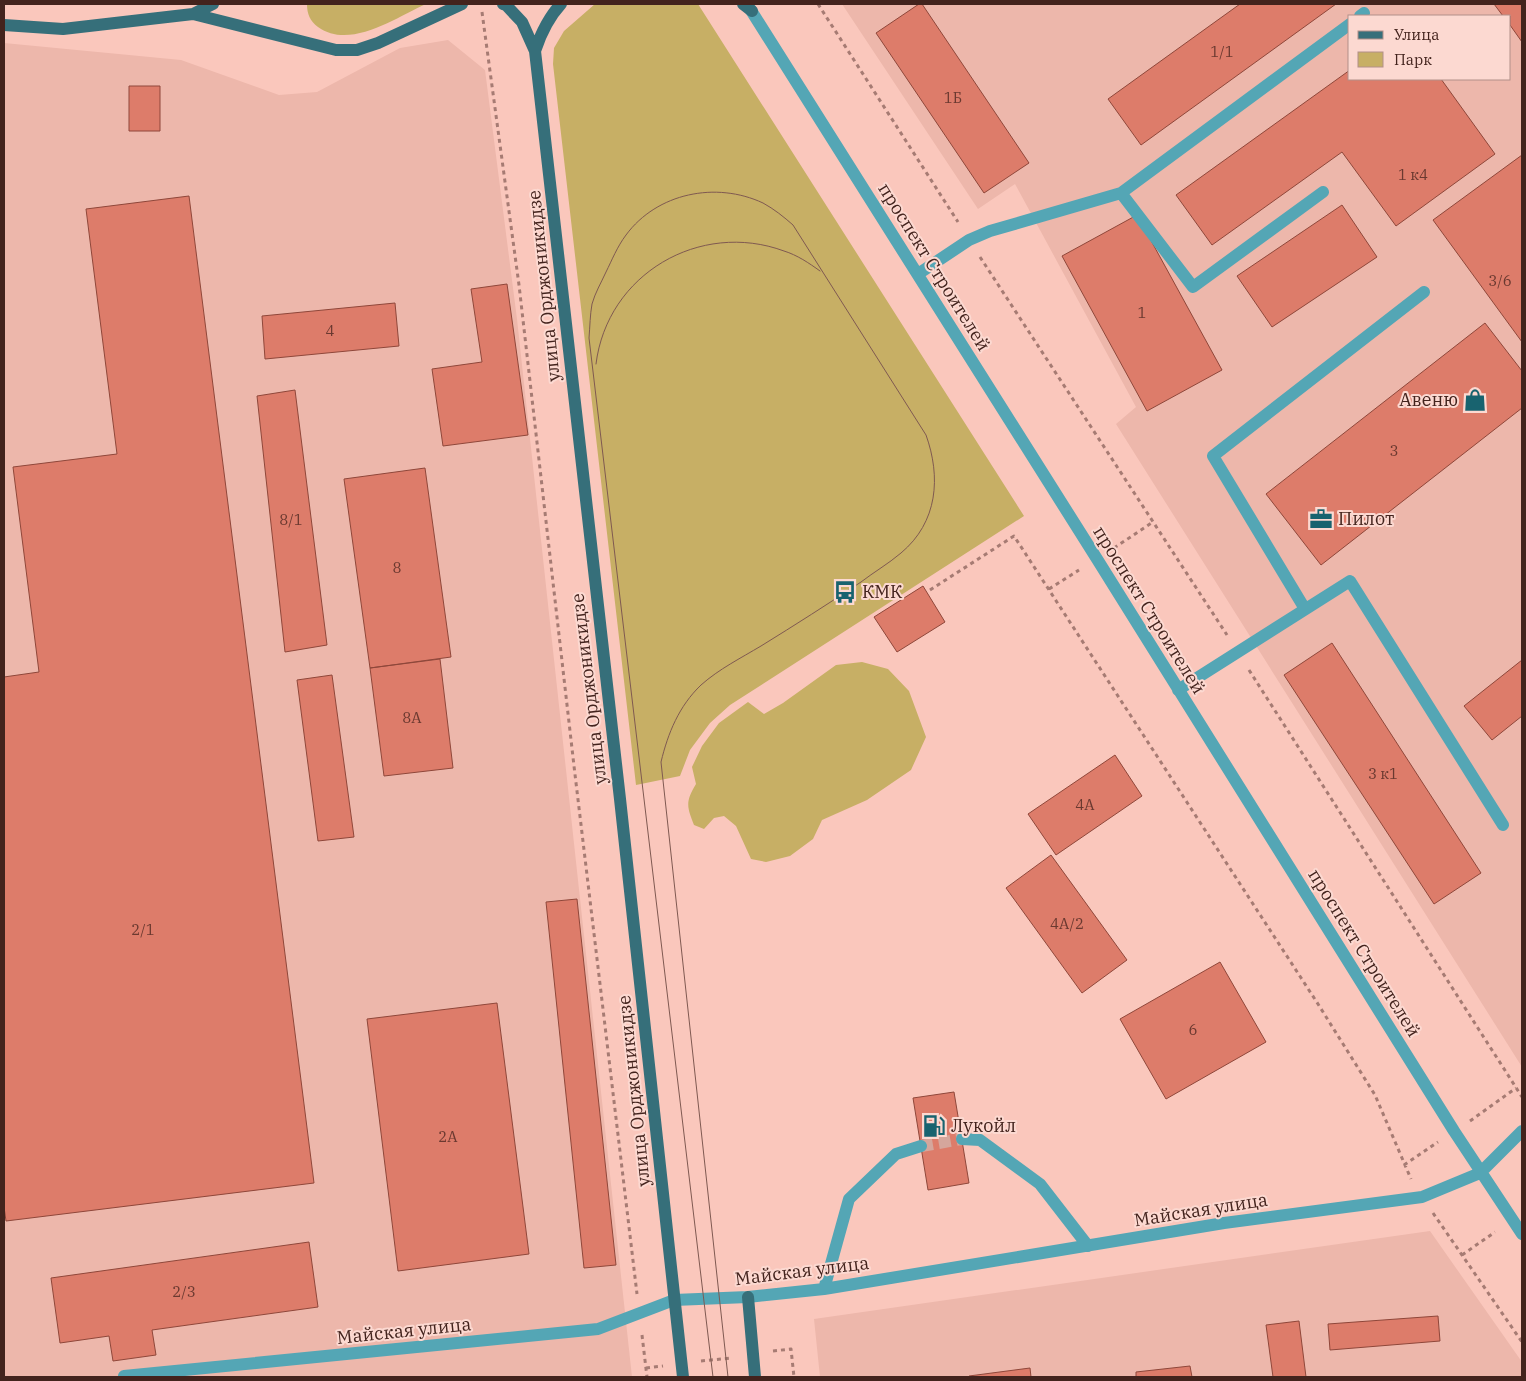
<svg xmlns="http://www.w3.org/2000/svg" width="1526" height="1381" font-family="'IBM Plex Serif',serif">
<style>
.built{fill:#edb7ab;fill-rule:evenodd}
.green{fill:#c7af65}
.building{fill:#dd7c6a;stroke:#8f473a}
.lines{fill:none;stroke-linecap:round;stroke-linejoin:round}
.minor-tunnel{stroke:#d5a69c;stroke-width:12;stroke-dasharray:12 6;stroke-linecap:butt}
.path{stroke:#a67b73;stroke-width:3;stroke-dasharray:4 4;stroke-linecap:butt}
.minor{stroke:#54a6b5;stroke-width:12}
.major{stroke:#366f7a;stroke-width:12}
.tram{stroke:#7f5951;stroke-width:1}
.labels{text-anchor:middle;stroke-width:4;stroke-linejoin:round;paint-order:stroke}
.number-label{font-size:15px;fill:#6a3930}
.street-label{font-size:18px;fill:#43231d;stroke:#fcd9d1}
.poi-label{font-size:18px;fill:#43231d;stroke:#fcd9d1;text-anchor:start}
</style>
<rect width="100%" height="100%" fill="#fac7bc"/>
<!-- built -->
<path class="built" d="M842,4H1522V1067L1116,424L1136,407L1015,184L978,209ZM1350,16H1510V79H1350Z
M448,40L485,70L517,319L632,1377H4V43L181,60L279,95L317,92L400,48Z
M1430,1231L1522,1362V1377H820L814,1319Z"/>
<!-- green -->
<path class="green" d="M307,4H426C395,18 350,50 318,27C310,21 307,14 307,4Z
M595,4H698L1024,516L730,705L710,723L690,750L680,776L636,785L553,64L554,48L564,31Z
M862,662L888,669L909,691L926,737L911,770L867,800L822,820L813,839L790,856L766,862L751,859L736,826L724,816L714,818L704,829L694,825C687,807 685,802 696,784L692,767L702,746L719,723L748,702L764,714L783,703L836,665Z"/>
<!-- building -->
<path class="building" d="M919,4H922L1029,163L984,193L876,33Z
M1240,4H1336L1141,145L1108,99Z
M1494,4H1522V42L1510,25V16H1503Z
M1350,70V79H1441L1495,154L1396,226L1342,152L1212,245L1176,195Z
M129,86H160V131H129Z
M1522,155V342L1433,220Z
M189,196L314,1183L6,1221L4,1207V677L39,672L13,467L117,454L86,209Z
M1342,205L1377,257L1272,327L1237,276Z
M1137,215L1222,370L1147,411L1062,256Z
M507,284L528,435L443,446L432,369L482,362L471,289Z
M395,303L399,346L265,359L262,316Z
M1485,323L1522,371V408L1321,565L1266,494Z
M295,390L327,645L285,652L257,396Z
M425,468L451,657L370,668L344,479Z
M923,586L945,622L897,652L874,617Z
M1332,643L1481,873L1434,904L1284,675Z
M440,659L453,768L384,776L370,668Z
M1522,660V716L1492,740L1464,706Z
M332,675L354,837L318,841L297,680Z
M1115,755L1142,796L1056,855L1028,814Z
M1051,855L1127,960L1082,993L1006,888Z
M577,899L616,1265L584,1268L546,902Z
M1220,962L1266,1042L1166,1099L1120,1019Z
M497,1003L529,1254L398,1271L367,1019Z
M954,1092L969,1183L928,1190L913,1098Z
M309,1242L318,1307L152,1330L156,1355L113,1361L109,1336L60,1343L51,1278Z
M1438,1316L1440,1341L1330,1350L1328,1324Z
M1299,1321L1306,1377H1273L1266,1325Z
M1190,1366L1192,1377H1136V1372Z
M1030,1368L1031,1377H969V1376Z"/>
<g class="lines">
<!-- minor-tunnel -->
<path class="minor-tunnel" d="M921,1146L962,1139"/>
<!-- path -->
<path class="path" d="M818,4L958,222
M482,12L519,285L574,766L637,1294
M980,257L1227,635
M1114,548L1153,522
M1049,589L1079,570
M930,590L1014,536L1318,1004L1375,1095L1411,1179
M1249,670L1522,1097
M1470,1121L1516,1088
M1404,1165L1438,1142
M1433,1213L1522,1342
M1462,1255L1495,1232
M642,1335L647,1377
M773,1351L791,1349L794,1377
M701,1361L732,1358
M646,1368L663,1366"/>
<!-- minor -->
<path class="minor" d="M747,4L1097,559L1454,1131L1522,1234
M1360,16L1364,13
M1121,193L1193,287L1323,192
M918,274L969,240L990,231L1121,193L1350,24
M1305,609L1213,456L1424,292
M1178,690L1350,581L1503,825
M962,1139L980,1140L1040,1184L1088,1246
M824,1289L849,1199L896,1154L921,1146
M124,1376L598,1329L674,1300L748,1297L824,1289L1224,1223L1422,1197L1480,1173L1522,1131"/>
<!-- major -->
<path class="major" d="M503,4L506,5L522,22L535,51
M561,4C548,18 541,33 535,51L620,799L683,1377
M743,4L752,11
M193,14L213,4
M4,25L63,29L193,14L336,50H357L378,43L462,4
M748,1297L755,1377"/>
<!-- tram -->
<path class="tram" d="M596,364C607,274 700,220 784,251C797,255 809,263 820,271
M713,1377L589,338C590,326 590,315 592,304C595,293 601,283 606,272C612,260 617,247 626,235C657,193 716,181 763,203C774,209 784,217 793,225L926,435C941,477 938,522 901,553C888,564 874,572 861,582C828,604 795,625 761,646C741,658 719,669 701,685C679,706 668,733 661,762L728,1377"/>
</g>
<!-- icons -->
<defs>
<symbol id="shop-bare" viewBox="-9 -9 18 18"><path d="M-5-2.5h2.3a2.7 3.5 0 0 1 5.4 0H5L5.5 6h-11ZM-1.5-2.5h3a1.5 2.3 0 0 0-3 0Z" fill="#18636f" stroke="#fcd9d1" stroke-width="2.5" paint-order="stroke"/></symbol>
<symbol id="office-bare" viewBox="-9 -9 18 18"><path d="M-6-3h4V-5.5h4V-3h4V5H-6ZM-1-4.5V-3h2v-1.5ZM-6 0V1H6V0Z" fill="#18636f" stroke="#fcd9d1" stroke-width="2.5" paint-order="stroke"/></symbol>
<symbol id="bus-bare" viewBox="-9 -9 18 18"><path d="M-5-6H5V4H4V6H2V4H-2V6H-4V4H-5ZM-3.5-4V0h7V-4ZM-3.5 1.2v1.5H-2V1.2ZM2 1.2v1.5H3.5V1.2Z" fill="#18636f" stroke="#fcd9d1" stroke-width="2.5" paint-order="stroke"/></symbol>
<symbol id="fuel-bare" viewBox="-9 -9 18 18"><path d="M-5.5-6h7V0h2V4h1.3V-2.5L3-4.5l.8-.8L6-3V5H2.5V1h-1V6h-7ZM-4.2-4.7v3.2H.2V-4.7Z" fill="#18636f" stroke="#fcd9d1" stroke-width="2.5" paint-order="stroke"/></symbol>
</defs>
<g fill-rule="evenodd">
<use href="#shop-bare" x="1459" y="384" width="32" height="32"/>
<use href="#office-bare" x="1305" y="503" width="32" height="32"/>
<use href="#bus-bare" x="829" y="576" width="32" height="32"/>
<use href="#fuel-bare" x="918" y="1110" width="32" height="32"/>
</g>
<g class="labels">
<!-- number labels -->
<g class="number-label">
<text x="1222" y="57">1/1</text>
<text x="953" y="103">1Б</text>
<text x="1413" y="180">1 к4</text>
<text x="1500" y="286">3/6</text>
<text x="1142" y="318">1</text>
<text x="330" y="336">4</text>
<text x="1394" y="456">3</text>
<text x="291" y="525">8/1</text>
<text x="397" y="573">8</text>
<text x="412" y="723">8А</text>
<text x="1383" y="779">3 к1</text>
<text x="1085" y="810">4А</text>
<text x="1067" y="929">4А/2</text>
<text x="143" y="935">2/1</text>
<text x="1193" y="1035">6</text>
<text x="448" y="1142">2А</text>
<text x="184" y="1297">2/3</text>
</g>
<!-- street labels -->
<g class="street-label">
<text transform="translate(934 267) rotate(58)" y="6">проспект Строителей</text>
<text transform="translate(544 286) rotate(-96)" y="6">улица Орджоникидзе</text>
<text transform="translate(1149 610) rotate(58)" y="6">проспект Строителей</text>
<text transform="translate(589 689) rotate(-97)" y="6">улица Орджоникидзе</text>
<text transform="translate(1364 953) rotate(58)" y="6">проспект Строителей</text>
<text transform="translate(634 1091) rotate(-96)" y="6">улица Орджоникидзе</text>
<text transform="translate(1201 1210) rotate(-9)" y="6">Майская улица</text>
<text transform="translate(802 1271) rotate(-7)" y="6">Майская улица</text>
<text transform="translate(404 1331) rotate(-6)" y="6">Майская улица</text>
</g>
<!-- poi labels -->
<g class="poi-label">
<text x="1458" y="406" text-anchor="end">Авеню</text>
<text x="1338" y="525">Пилот</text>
<text x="862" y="598">КМК</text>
<text x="951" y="1132">Лукойл</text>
</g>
</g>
<!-- border -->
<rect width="1526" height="1381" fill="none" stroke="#43231d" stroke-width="10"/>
<!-- legend -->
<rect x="1348" y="15" width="162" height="65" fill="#fcd9d1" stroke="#b29089"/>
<rect x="1358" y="31" width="25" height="8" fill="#366f7a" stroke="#b29089"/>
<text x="1394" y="40" font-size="15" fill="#43231d">Улица</text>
<rect x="1358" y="52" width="25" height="15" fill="#c7af65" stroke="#b29089"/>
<text x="1394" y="65" font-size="15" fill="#43231d">Парк</text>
</svg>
